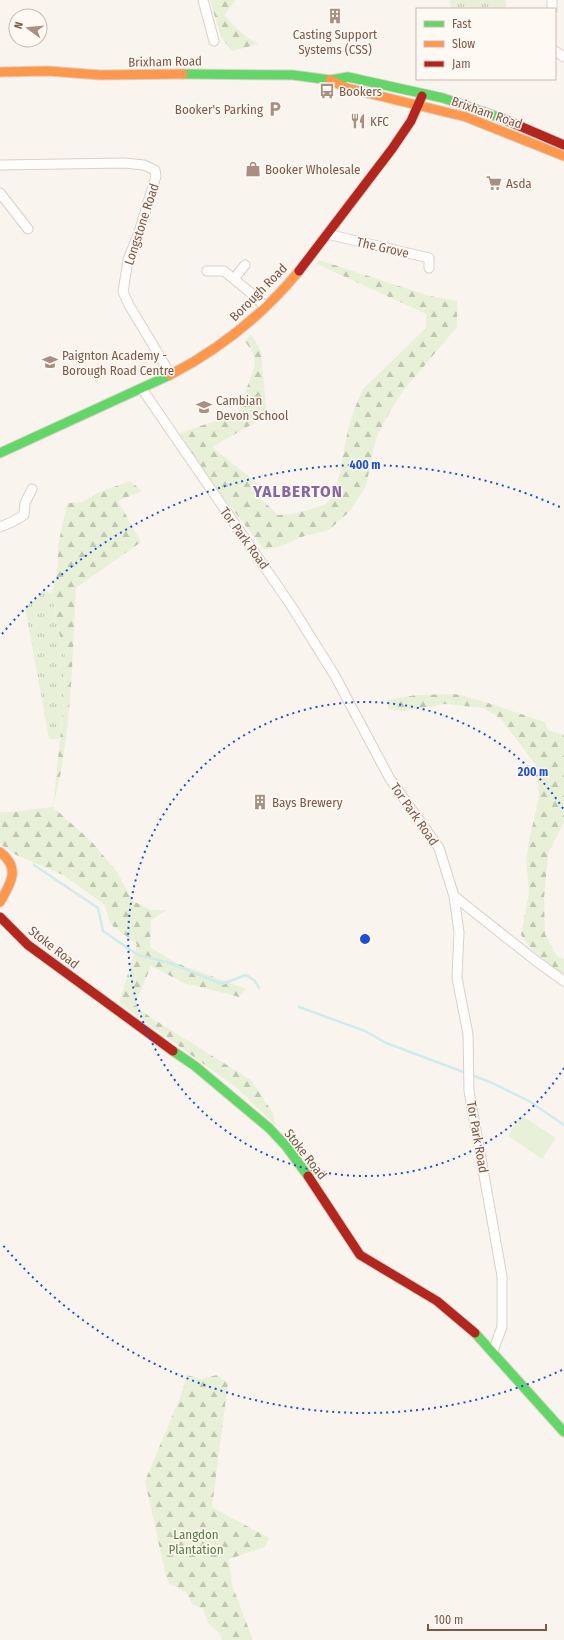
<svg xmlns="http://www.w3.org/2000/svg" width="564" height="1640" font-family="'Fira Sans Condensed',sans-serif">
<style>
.grass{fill:url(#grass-tufts)}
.forest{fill:url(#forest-firs)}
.pitch{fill:#e8f1d8}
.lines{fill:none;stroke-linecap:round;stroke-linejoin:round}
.stream{stroke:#cfebec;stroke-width:2.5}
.street-casing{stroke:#d9d0ca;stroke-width:11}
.fast-casing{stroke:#dad0ca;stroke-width:11}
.slow-casing{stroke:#dad0ca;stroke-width:11}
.jam-casing{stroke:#dad0ca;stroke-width:11}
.street{stroke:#fefdfc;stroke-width:9}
.fast{stroke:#63d668;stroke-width:9}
.slow{stroke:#ff974d;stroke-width:9}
.jam{stroke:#b3261e;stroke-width:9}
.ring{fill:none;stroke:#1d4ed8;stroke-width:2;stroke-dasharray:2 4}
.labels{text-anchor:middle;stroke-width:3;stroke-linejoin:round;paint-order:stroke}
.poi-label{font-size:13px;fill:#7d5849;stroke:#fff9f3;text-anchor:start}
.street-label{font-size:13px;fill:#7d5849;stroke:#fff9f3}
.park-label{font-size:13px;fill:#557e3d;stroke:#fff9f3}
.district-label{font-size:17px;font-weight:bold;letter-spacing:1px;fill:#8866a0;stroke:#fff9f3}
.centre{fill:#1d4ed8;stroke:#fff9f3;stroke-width:2}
.ring-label{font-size:12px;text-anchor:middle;font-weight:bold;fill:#1d4ed8;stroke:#fff9f3;stroke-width:3;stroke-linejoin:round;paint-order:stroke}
</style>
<defs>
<pattern id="grass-tufts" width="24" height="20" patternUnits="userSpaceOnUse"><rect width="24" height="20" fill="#e8f1d8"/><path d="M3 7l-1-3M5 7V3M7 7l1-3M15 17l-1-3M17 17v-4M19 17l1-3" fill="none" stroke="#c1c6b1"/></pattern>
<pattern id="forest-firs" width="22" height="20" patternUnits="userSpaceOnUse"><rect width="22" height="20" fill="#e8f1d8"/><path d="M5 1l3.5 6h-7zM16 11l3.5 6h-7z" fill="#c1c6b1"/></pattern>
</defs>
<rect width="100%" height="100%" fill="#faf4ee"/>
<!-- grass -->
<path class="grass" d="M450,0H506V9H451Z
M42,591L52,593L57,624L65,655L64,700L59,739H49L25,607L40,596Z"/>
<!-- forest -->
<path class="forest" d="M210,0H236L224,15C235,27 244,37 259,44L232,51L221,37Z
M319,260L430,296L457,301V327L403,391L389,413L376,439L366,486L350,511L329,530L301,537L279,547L264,549C235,512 203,475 180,433L238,413L255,365L253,353L245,341L251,334L261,351L266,408L258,421L212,447L258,484L257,495L278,515L293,514L324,505L335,495L348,430L354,410L363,389L426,328V314L317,264Z
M130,481L142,491L118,501L141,542L76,588C72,661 72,736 53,807L92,842L117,872L133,901L151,910H167L151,920L150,947L176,963L246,989L239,997L184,983L151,966L135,1005L150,1017L251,1080L273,1113L276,1126L237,1088L119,1003L137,944L110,924L105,905L63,875L16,855L0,844V812H11L53,807L64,700L65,655L57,624L52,593L58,568V546L67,503L82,502L97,493Z
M455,694L482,701L545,722L548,730L564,735V822L548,854L544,899L545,934L557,956L564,959V976L532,950L521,935L529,892L526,861L528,846L539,796L536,765L500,718L483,708L444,704L405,711L388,709V700L416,695Z
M187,1375L201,1379L217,1375L228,1383L212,1507L269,1538L265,1547L229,1559L232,1585L253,1640H222L220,1634L208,1623L203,1609L192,1604L186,1592L170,1584L166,1577L145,1481L181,1395Z"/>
<!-- pitch -->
<path class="pitch" d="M521,1115L556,1138L542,1159L508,1136Z"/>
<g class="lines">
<!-- stream -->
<path class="stream" d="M34,865L98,908L103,931L138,955L170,963L222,984L246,975L255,981L259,988
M299,1007L365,1031L386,1043L490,1082L529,1101L564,1125"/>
<defs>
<path id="street" d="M203,0L214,41
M552,0V9
M555,51L564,57
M0,165L124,163L144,165L155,170L156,176L153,186L139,232L128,260L123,292L129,305L171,375
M0,193L28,229
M327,234L429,258V268
M207,271H224L256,297L265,307
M234,279L245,265
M142,389L292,607L335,676L390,779L439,848L454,896L459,932L457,978L468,1034L469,1091L502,1276V1327L493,1351
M0,527L12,522L24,515L25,503L32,489
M454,896L536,961L564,981"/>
<path id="fast" d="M183,74L293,75L330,80L348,77L443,98L501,118
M0,453L170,375
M173,1051L195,1066L269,1128L286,1146L308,1176
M475,1333L564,1432"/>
<path id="slow" d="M0,72L48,71L100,75L183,74
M330,80L347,88L466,117L564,156
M170,375C220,349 263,315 299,271
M0,852C21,868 11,883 0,902"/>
<path id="jam" d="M501,118L564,145
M299,271L392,149L411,121L422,96
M0,917L28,945L173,1051
M308,1176L360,1255L437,1301L475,1333"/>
</defs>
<!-- street casing -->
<use href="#street" class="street-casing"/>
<!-- fast casing -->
<use href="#fast" class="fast-casing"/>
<!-- slow casing -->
<use href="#slow" class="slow-casing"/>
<!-- jam casing -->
<use href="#jam" class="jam-casing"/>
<!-- street -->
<use href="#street" class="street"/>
<!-- fast -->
<use href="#fast" class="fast"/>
<!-- slow -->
<use href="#slow" class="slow"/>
<!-- jam -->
<use href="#jam" class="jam"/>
</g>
<!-- distance rings -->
<g class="ring">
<path d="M564 1068A237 237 0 1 1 564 810"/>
<path d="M562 1370A474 474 0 0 1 2 1244M2 634A474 474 0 0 1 562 508"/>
</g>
<!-- icons -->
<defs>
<symbol id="building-bare" viewBox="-9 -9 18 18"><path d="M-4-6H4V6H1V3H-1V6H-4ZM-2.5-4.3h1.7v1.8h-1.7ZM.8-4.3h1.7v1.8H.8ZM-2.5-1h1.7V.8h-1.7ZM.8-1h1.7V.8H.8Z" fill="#a98f83" stroke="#fff9f3" stroke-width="2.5" paint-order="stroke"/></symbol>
<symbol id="bus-bare" viewBox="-9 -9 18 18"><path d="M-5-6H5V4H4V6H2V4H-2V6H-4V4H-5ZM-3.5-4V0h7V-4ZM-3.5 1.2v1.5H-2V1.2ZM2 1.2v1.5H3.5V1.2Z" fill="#a98f83" stroke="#fff9f3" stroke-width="2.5" paint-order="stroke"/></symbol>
<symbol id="parking-bare" viewBox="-9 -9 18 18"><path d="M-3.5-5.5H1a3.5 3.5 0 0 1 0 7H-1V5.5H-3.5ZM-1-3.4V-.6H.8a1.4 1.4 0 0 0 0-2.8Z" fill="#a98f83" stroke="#fff9f3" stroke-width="2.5" paint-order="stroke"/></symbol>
<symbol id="restaurant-bare" viewBox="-9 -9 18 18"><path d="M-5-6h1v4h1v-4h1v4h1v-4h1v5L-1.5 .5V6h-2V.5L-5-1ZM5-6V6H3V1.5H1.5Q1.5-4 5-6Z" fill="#a98f83" stroke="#fff9f3" stroke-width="2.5" paint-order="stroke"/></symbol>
<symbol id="shop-bare" viewBox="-9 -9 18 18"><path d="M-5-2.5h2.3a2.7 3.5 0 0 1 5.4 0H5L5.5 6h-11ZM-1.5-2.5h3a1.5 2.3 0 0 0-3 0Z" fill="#a98f83" stroke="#fff9f3" stroke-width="2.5" paint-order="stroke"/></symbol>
<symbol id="supermarket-bare" viewBox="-9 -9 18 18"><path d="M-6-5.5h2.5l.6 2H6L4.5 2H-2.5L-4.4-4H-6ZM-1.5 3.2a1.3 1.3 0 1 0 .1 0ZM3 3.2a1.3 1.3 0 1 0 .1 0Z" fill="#a98f83" stroke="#fff9f3" stroke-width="2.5" paint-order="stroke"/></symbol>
<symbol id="school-bare" viewBox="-9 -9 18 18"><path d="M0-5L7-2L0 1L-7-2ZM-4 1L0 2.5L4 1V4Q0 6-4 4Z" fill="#a98f83" stroke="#fff9f3" stroke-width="2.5" paint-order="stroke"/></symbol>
</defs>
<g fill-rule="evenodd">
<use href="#building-bare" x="324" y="5" width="22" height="22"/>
<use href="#bus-bare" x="316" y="80" width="22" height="22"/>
<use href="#parking-bare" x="264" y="98" width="22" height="22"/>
<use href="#restaurant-bare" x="347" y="110" width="22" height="22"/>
<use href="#shop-bare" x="242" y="158" width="22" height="22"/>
<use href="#supermarket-bare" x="483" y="172" width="22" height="22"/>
<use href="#school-bare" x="39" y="351" width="22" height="22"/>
<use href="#school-bare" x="193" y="396" width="22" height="22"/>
<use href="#building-bare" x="249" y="791" width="22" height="22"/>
</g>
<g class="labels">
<!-- poi labels -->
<g class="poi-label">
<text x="335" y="39" text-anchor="middle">Casting Support<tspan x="335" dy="15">Systems (CSS)</tspan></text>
<text x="339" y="96">Bookers</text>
<text x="263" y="114" text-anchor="end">Booker's Parking</text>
<text x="370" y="126">KFC</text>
<text x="265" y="174">Booker Wholesale</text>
<text x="506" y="188">Asda</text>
<text x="62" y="360">Paignton Academy -<tspan x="62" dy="15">Borough Road Centre</tspan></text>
<text x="216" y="405">Cambian<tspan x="216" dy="15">Devon School</tspan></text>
<text x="272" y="807">Bays Brewery</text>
</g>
<!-- street labels -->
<g class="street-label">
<text transform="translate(165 61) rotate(-1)" y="5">Brixham Road</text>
<text transform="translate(487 112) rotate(19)" y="5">Brixham Road</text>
<text transform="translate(141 224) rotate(-72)" y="5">Longstone Road</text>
<text transform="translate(383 247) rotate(13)" y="5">The Grove</text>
<text transform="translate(258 292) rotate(-45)" y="5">Borough Road</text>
<text transform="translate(245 538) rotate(54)" y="5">Tor Park Road</text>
<text transform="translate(415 814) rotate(55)" y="5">Tor Park Road</text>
<text transform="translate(54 947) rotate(38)" y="5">Stoke Road</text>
<text transform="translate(478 1137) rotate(80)" y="5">Tor Park Road</text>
<text transform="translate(306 1154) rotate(52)" y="5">Stoke Road</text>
</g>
<!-- park labels -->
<g class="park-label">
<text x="196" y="1539">Langdon<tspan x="196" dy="15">Plantation</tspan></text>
</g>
<!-- district labels -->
<g class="district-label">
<text x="298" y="497">YALBERTON</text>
</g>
</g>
<circle cx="365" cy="939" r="6" class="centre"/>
<g class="ring-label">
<text x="365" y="469">400 m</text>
<text x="533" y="776">200 m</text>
</g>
<!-- legend -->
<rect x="416" y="8" width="140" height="72" fill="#fff9f3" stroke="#cbb9af"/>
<rect x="424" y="21" width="20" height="6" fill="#63d668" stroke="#cbb9af"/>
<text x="452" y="28" font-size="12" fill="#7d5849">Fast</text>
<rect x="424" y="41" width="20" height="6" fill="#ff974d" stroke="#cbb9af"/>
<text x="452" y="48" font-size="12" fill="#7d5849">Slow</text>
<rect x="424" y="61" width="20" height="6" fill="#b3261e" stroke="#cbb9af"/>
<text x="452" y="68" font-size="12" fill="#7d5849">Jam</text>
<!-- north arrow -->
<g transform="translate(28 28) rotate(286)"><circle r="19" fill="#fff9f3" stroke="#cbb9af"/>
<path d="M0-3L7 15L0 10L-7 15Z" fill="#a98f83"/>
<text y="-6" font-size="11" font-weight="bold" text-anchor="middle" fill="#7d5849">N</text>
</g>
<!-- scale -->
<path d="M428 1624v6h118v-6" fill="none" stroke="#7d5849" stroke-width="2"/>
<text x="434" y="1624" font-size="12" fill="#7d5849" stroke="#fff9f3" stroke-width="3" paint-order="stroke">100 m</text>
</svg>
